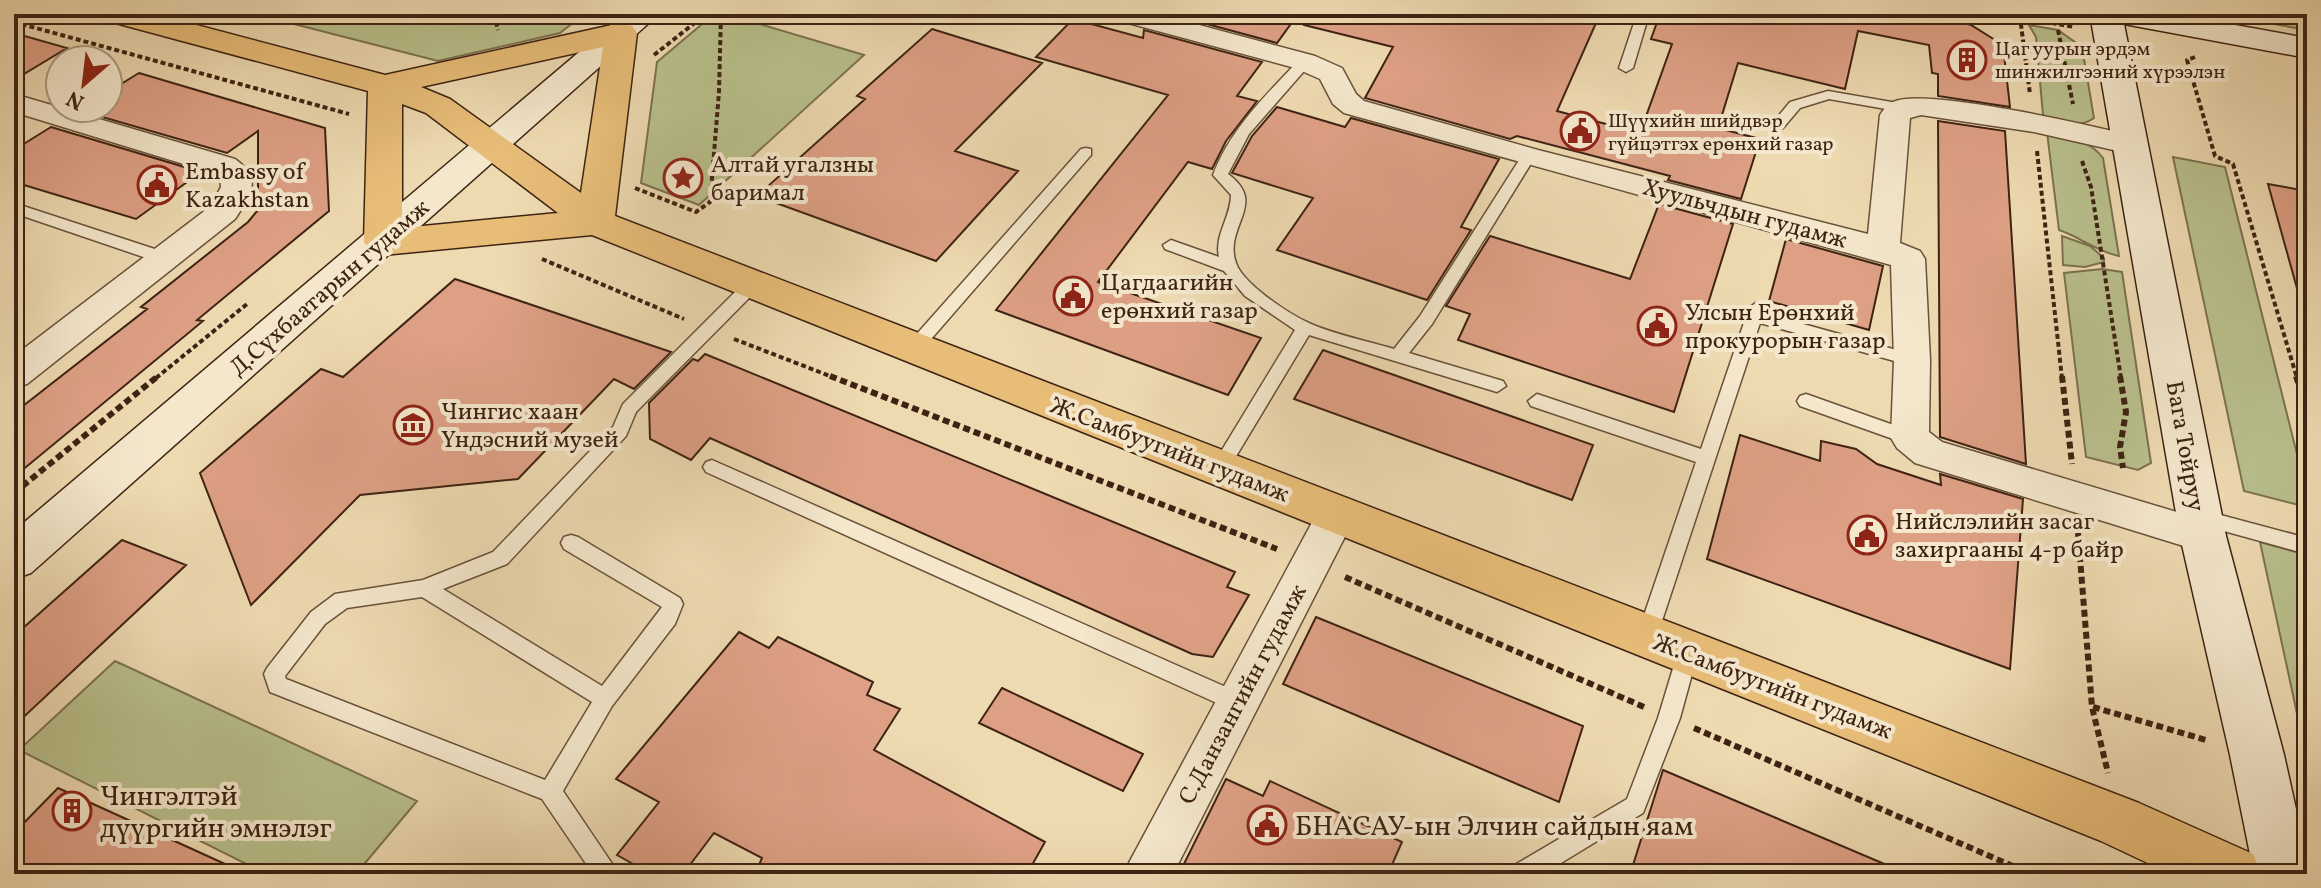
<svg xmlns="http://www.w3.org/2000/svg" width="2321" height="888" font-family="Vollkorn,serif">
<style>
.green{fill:#b9c08c;stroke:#7c7250;stroke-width:2}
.building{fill:#dea085;stroke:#3e2313;stroke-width:2}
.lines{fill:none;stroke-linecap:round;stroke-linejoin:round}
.lane-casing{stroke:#6a513a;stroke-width:3}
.street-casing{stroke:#6a513a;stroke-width:3}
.secondary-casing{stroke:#3e2313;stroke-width:3}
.primary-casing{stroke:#3e2313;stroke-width:3}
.path-far1{stroke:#3e2313;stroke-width:4;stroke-dasharray:5 3;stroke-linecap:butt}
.path{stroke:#3e2313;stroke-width:6;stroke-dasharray:7 4;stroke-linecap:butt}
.lane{fill:#f4e7cc;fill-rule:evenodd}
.street{fill:#f4e7cc;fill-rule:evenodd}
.secondary{fill:#f4e7cc;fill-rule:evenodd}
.primary{fill:#e7bd78;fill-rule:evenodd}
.labels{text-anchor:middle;stroke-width:8;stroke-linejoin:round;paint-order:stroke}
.far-poi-label{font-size:20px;fill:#3e2313;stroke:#f4e7cc;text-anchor:start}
.poi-label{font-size:24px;fill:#3e2313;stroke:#f4e7cc;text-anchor:start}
.street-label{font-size:24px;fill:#3e2313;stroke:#f4e7cc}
.near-poi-label{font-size:28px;fill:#3e2313;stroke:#f4e7cc;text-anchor:start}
</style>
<rect width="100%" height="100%" fill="#eedab1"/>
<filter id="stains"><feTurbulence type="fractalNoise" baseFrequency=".0025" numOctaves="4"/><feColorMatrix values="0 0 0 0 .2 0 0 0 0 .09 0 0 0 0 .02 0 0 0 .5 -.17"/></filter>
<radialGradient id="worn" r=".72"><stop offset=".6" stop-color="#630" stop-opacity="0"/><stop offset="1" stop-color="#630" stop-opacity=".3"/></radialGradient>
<!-- green -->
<path class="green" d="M255,14H584L560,33L438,61Z
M714,14H726L864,55L699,205L641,183L657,62Z
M2218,14H2270L2307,21V30Z
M2029,25L2058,30L2082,47L2094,118C2082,127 2055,126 2043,115L2036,37Z
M2047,132C2067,137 2090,140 2103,158L2119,256C2098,252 2080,237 2059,230Z
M2173,157L2225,167L2307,494V507L2244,491Z
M2062,236L2090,246L2104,258V262L2085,267L2063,265Z
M2102,269L2122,272L2151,463L2138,470L2086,457L2064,273Z
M2260,542L2307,555V760Z
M115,661L417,801L356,874H266L19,750Z"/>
<!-- building -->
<path class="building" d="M1170,14H1298L1277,43Z
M1306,14H1600L1557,111L1640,133L1672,44L1651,39L1660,14H1935L1971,25L2003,45L2010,107L1938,96V74L1932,73L1929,45L1858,31L1845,89L1738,63L1718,128L1760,139L1741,199L1668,180L1670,176L1517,136L1510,139L1365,98L1393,47L1304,25Z
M1073,19L1143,38L1144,30L1262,62L1237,96L1257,101L1226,141L1212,169L1188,162L1098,282L1261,338L1228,395L996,310L1168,95L1036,57Z
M932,29L1042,63L955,151L1018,171L936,261L757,196L865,99L857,96Z
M14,33L67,48L14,80Z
M139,73L325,128L329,211L197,320L203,321L14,477V413L147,309L141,307L248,222L258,210V131L227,153L78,110L108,108V92Z
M1277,107L1345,127L1351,118L1499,159L1461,227L1471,230L1427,300L1277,250L1313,198L1232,173L1252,136Z
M1938,121L2005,131L2026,464L1940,437Z
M51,127L201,172L136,219L14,182V150Z
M2268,184L2307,191V291L2298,292Z
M1659,204L1733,224L1674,412L1458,340L1470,314L1446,306L1490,236L1630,279Z
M1786,239L1883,266L1869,330L1769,301Z
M455,279L671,352L634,389L614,379L518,479L360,495L251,605L200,473L321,369L343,377Z
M1323,350L1593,445L1572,500L1294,399Z
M705,354L1235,572L1227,587L1249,595L1213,657L1192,654L710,438L691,460L650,439L649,403L693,359L698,361Z
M1740,435L1820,461L1821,441L1856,449L1877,464L1941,485L1940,474L2023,499L2010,669L1707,559Z
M122,540L186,565L14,726V636Z
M1316,617L1583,726L1559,802L1283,684Z
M739,632L769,648L778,637L873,682L867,695L900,709L874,750L1045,842L1027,874H779L759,865L762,858L714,833L683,874H651L617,855L659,802L616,779Z
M1002,688L1143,754L1123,791L979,723Z
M1663,770L1908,874H1651L1633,865Z
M1226,779L1263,796L1270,781L1402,842L1388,874H1179Z
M58,788L247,874H14V833Z"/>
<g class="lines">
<defs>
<path id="lane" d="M1637,14H1649L1633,68L1626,72L1619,68Z
M1305,58L1312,62L1249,134L1228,174C1269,204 1223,226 1236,263C1243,284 1290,315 1311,324C1337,335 1367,341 1394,349L1420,316L1523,154H1533L1535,157L1432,324L1409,353L1503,381L1506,386L1497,392L1309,335L1226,473H1214L1211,468L1295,330L1245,296L1224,271L1165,249L1163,245L1171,240L1219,257C1214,235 1231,217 1231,195L1213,175C1230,129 1267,94 1300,59Z
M1828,91L1903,104L1910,108L1903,112L1829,99L1800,108L1783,128H1773L1771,125L1790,102Z
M1086,148L1091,149V155L919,353H907L905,349L907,345L1081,149Z
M14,203L170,254L172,258L170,262H158L14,213Z
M751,280L759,286L757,290L636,412L626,436L507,564L443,589L602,686L662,607L564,549L561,543L564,537L571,535L578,537L680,598L683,604L675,624L612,706L563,791L619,874H593L542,799L270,692L264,674L267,668L311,612L335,594L423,580L493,552L613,427L623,404L745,282ZM422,597L592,702L545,780L286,679L285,676L325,624L347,608Z
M1757,302L1763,304L1764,313L1918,356L1920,360L1912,366L1760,323L1657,636L1654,642L1647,645L1640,642L1637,636L1696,462L1531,406L1528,401L1537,394L1701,449L1749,308Z
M1806,394L1916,433L1919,438L1916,443L1910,445L1800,406L1797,401L1800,396Z
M712,460L1244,695L1248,702L1244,709L1237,711L1230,709L706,472L703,467L706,462Z
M2202,510L2307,538V554L2195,523L2193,518L2195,513Z
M1688,643L1695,646L1698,652L1680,718L1643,813L1543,874H1509L1513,866L1627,799L1658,718L1678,652L1681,646Z"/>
<path id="street" d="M1113,14H1158L1315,56L1342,68L1356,94L1364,101L1538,150L1868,234L1880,115C1883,110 1888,104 1893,102C1924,86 2101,128 2142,138L2146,145L2142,152L2131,154L2034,132L1921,115L1910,118L1900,243L1920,251L1925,259L1930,360L1929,432L1942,442L2217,524L2223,536L2217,548L2203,552L1915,463L1897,448L1891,438L1894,360L1891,265L1344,113L1333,104L1320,79L1295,68L1117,20Z
M14,94L235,159C263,179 251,195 235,219L27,384L14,388V356L211,206L221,187L220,178L213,173L14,112Z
M1337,497L1351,502L1357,513L1173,874H1123L1323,502Z"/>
<path id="secondary" d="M624,14H659L31,573L14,579V531Z
M2090,14H2174L2307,38V58L2124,24L2226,536L2284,755L2307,859V874H2254L2230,755L2180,536Z"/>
<path id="primary" d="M103,14H155L385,75L621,23L632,26L637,33L615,216L2139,803L2253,854L2261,874H2171L2101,841L592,235L383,255L370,251L364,242L368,91L108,21ZM603,47L581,193L450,99L421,87ZM402,104L426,113L558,213L402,228Z"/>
</defs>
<!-- lane casing -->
<use href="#lane" class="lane-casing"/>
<!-- street casing -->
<use href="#street" class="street-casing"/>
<!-- secondary casing -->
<use href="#secondary" class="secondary-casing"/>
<!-- primary casing -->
<use href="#primary" class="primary-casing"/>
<!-- path-far1 -->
<path class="path-far1" d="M494,14L498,30
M2003,14L2020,17L2030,94
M2020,17L2074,27
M14,22L349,114
M2058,30L2073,104
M654,55L706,14
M2195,57L2187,60L2215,156L2233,164L2297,378
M2037,151L2062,378
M2082,161L2091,187L2121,378
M635,188L696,212L710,202L719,92L721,14
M542,259L684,319
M734,339L835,378
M156,378L247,304"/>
<!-- path -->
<path class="path" d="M830,376L1277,549
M2062,376L2072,464
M2120,376L2126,412L2120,447L2123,468
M2296,376L2307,412
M14,493L158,376
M2078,533L2092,707L2108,773
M1345,577L1644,707
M2093,707L2206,740
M1694,728L2031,874"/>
<!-- lane -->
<use href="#lane" class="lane"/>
<!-- street -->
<use href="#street" class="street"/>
<!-- secondary -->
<use href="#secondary" class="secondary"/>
<!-- primary -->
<use href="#primary" class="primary"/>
</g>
<!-- icons -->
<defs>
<symbol id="building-ring" viewBox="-11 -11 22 22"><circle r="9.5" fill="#f4e7cc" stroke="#8f2418" stroke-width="1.5"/><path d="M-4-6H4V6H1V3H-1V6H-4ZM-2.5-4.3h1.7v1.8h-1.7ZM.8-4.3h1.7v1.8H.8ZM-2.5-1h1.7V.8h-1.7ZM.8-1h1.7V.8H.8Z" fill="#8f2418"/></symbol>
<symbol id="civic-ring" viewBox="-11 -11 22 22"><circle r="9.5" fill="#f4e7cc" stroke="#8f2418" stroke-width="1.5"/><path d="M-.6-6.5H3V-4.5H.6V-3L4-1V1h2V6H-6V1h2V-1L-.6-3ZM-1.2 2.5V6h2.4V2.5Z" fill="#8f2418"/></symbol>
<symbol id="sight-ring" viewBox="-11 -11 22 22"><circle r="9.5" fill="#f4e7cc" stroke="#8f2418" stroke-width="1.5"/><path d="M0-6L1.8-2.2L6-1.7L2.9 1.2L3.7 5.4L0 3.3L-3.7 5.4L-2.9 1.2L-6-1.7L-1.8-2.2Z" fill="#8f2418"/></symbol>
<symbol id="museum-ring" viewBox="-11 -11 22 22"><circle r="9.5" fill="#f4e7cc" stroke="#8f2418" stroke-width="1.5"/><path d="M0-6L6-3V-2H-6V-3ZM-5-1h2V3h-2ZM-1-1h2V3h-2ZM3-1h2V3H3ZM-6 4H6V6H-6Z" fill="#8f2418"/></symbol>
</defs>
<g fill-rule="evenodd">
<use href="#building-ring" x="1945" y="38" width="44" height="44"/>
<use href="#civic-ring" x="1558" y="109" width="44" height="44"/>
<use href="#sight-ring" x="661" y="156" width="44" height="44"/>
<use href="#civic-ring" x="135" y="163" width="44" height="44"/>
<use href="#civic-ring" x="1051" y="274" width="44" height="44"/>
<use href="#civic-ring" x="1635" y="304" width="44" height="44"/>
<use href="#museum-ring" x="391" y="403" width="44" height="44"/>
<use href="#civic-ring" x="1845" y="513" width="44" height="44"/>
<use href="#building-ring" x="50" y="789" width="44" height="44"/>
<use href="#civic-ring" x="1245" y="803" width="44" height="44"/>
</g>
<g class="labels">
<!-- far-poi labels -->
<g class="far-poi-label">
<text x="1995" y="55">Цаг уурын эрдэм<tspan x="1995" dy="23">шинжилгээний хүрээлэн</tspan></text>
<text x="1608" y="127">Шүүхийн шийдвэр<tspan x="1608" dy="23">гүйцэтгэх ерөнхий газар</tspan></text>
</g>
<!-- poi labels -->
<g class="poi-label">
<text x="711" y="172">Алтай угалзны<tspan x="711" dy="28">баримал</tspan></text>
<text x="185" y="179">Embassy of<tspan x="185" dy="28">Kazakhstan</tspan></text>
<text x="1101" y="290">Цагдаагийн<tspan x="1101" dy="28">ерөнхий газар</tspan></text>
<text x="1685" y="320">Улсын Ерөнхий<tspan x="1685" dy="28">прокурорын газар</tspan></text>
<text x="441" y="419">Чингис хаан<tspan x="441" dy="28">Үндэсний музей</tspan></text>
<text x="1895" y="529">Нийслэлийн засаг<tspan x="1895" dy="28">захиргааны 4-р байр</tspan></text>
</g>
<!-- street labels -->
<g class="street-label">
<text transform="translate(1745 213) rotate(15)" y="8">Хуульчдын гудамж</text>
<text transform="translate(329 287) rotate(-41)" y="8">Д.Сүхбаатарын гудамж</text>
<text transform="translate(2186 446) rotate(80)" y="8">Бага Тойруу</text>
<text transform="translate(1170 449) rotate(21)" y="8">Ж.Самбуугийн гудамж</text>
<text transform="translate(1773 686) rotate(21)" y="8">Ж.Самбуугийн гудамж</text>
<text transform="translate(1242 694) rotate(-62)" y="8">С.Данзангийн гудамж</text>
</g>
<!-- near-poi labels -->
<g class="near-poi-label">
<text x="100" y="805">Чингэлтэй<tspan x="100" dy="32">дүүргийн эмнэлэг</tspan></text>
<text x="1295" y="835">БНАСАУ-ын Элчин сайдын яам</text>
</g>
</g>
<!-- margin -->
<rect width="2321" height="888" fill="none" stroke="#eedab1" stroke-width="48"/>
<rect x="16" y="16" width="2289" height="856" fill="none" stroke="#3e2313" stroke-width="4"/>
<rect x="24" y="24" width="2273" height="840" fill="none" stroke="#3e2313" stroke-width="2"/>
<!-- north arrow -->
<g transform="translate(84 84) rotate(208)"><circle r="38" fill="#f4e7cc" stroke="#ab9982" stroke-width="2"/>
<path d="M0-6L14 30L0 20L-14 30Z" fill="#8f2418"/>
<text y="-12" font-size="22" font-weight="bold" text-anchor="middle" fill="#3e2313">N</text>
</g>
<rect width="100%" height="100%" filter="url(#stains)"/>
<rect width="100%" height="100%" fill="url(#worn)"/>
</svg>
